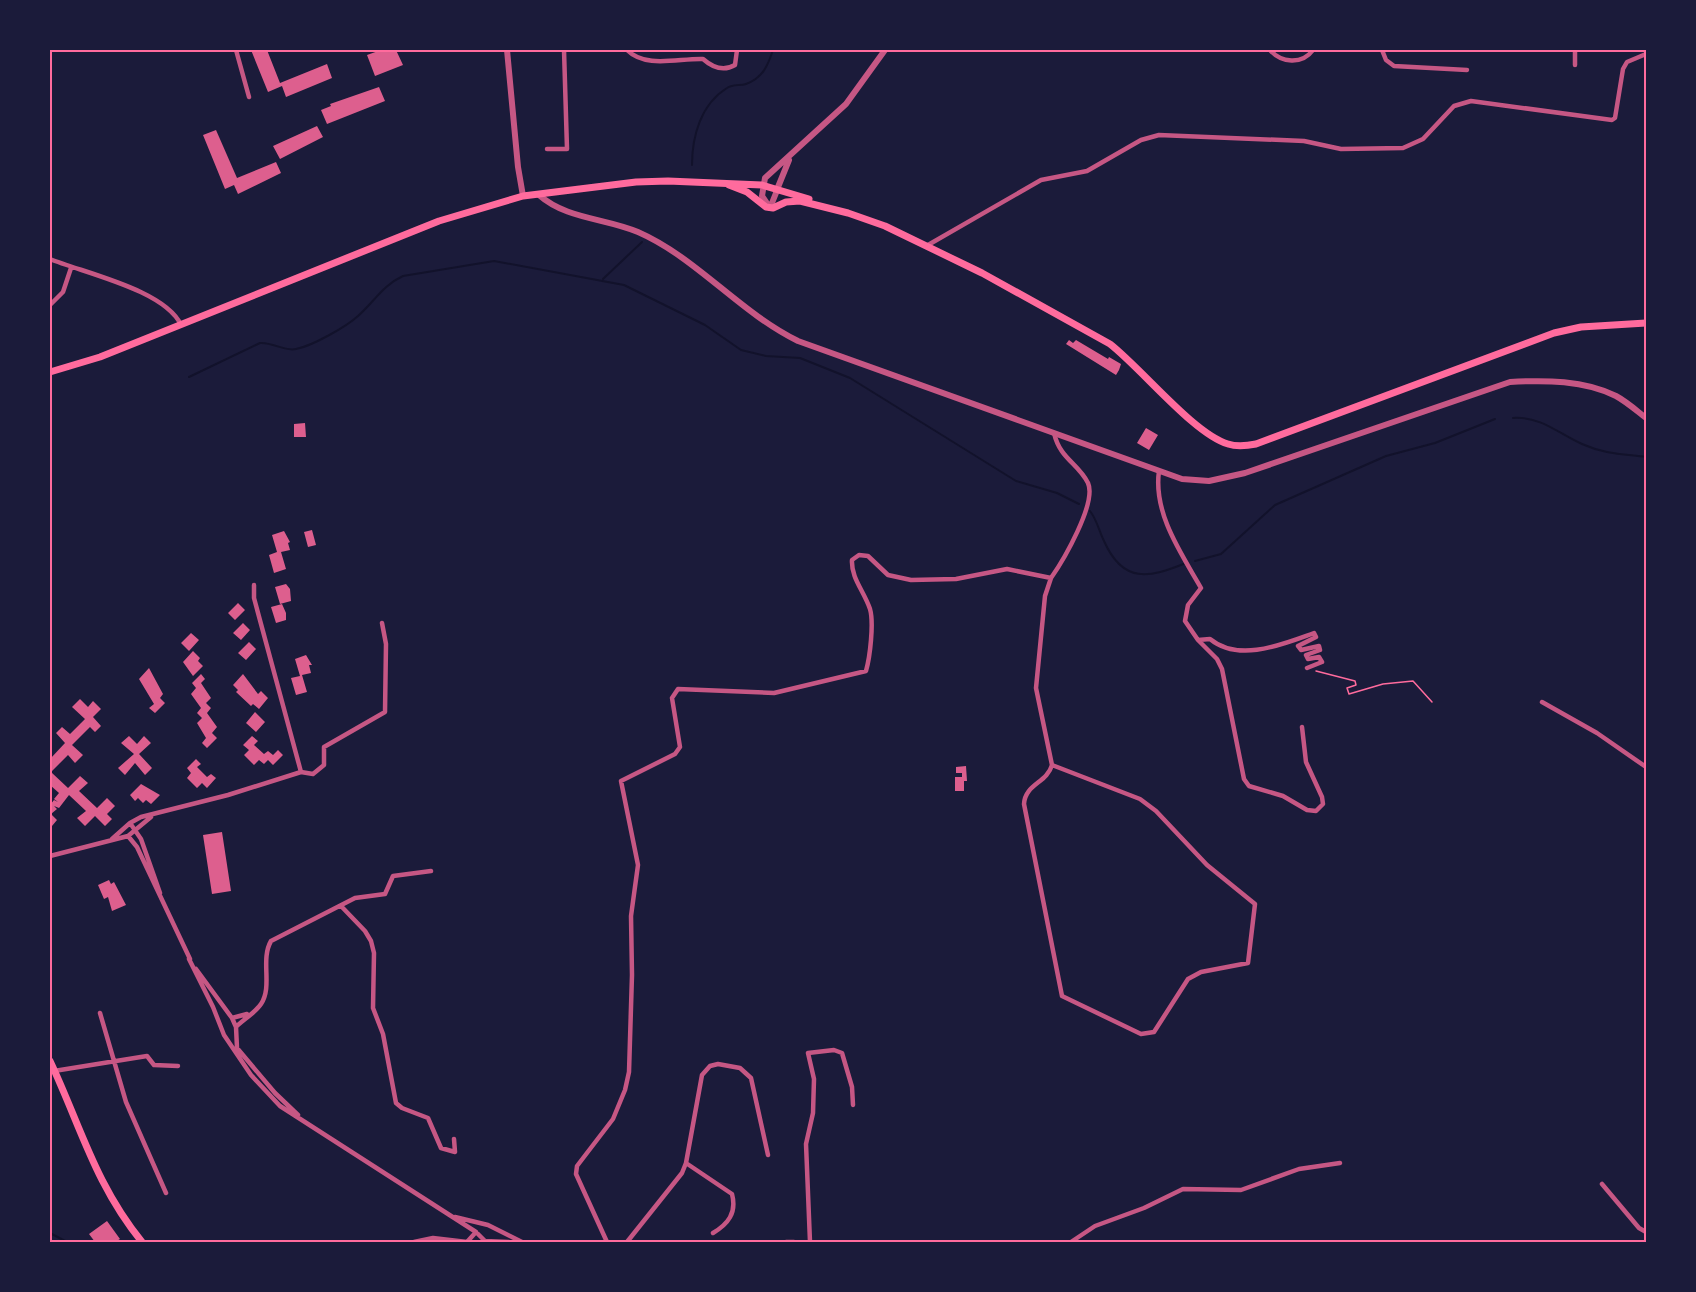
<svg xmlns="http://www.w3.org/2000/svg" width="1696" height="1292" font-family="Ubuntu,sans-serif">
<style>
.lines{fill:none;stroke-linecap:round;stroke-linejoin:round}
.stream{stroke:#12122b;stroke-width:2}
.building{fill:#dd5f8e}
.path{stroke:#ff6b9d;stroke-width:1.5}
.minor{stroke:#c65784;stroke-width:4.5}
.tertiary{stroke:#c65784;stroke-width:6}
.secondary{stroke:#ff6b9d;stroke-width:7}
.neatline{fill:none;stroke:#ff6b9d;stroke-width:2}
</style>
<rect width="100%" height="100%" fill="#1b1b3a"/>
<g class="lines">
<!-- stream -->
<path class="stream" d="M692,165C692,136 701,104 727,88C733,84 740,86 746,84C763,78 768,65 773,50
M603,279L642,242
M189,377L260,343C273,342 285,352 296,349C312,346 346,327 358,316C374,302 383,285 403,276L494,261L624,285L705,325L741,350L766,356L800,358L850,378L1016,481L1057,493L1079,504
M1513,418C1541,416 1559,434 1582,444C1604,454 1624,454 1646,457
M1090,511C1097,520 1099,531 1104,541C1123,584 1149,578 1186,563
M1195,561L1221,554L1275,505L1386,456L1435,443L1495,419
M50,1233L67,1242"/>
</g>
<!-- building -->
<path class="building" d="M251,50H267L280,83L327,64L332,78L286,97L282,86L268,92Z
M381,50H396L403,65L375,76L367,55Z
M379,87L385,101L327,124L321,110L331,106L330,104Z
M317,126L323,137L280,159L273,146Z
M216,130L237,178L276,162L281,173L238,194L234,185L225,189L203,135Z
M1069,340L1073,343L1076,340L1108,359L1109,357L1121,364L1119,370L1116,375L1066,344Z
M305,423L306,437H294V424Z
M1146,428L1158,435L1149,450L1137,443Z
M312,530L316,545L308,547L304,532Z
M284,531L290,542L288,543L290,550L281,552L286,569L274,573L269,555L277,552L272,535Z
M286,584L290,589L291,601L280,604L275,587Z
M238,603L245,610L235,620L228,613Z
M282,604L286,613V620L276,623L271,607Z
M243,623L250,630L241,640L233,633Z
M191,633L199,640L189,651L181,643Z
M249,642L256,649L246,660L238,653Z
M193,651L200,658L198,661L203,666L193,676L183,662Z
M306,655L312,665H309L311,673L302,675L307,692L296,695L291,678L300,676L295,659Z
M149,668L163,694L160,698L165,703L155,713L149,708L154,704L139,679Z
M201,674L205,679L201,683L211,698L206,703L211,708L207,713L217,727L212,733L217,738L207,748L202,743L206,738L197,723L202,718L197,713L201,708L191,694L196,688L192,683Z
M243,674L258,694L261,691L268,698L259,709L253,704L251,706L236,692L238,690L233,685Z
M80,699L88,707L93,701L101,709L93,717L101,726L95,732L90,727L72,745L83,755L75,763L68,755L51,772L68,788L80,776L88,783L79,791L97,808L107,798L115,806L107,814L112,819L105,826L95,816L85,826L77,818L86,811L69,795L59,808L54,806L57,809L51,814L57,820L52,826L50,805L54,800L58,802L54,799L59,793L50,785V759L65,743L56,733L62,727L70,734L85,719L72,707Z
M255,712L265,722L256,732L246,723Z
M129,736L137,744L144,736L151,743L139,754L152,768L145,775L135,763L125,775L118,768L134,754L121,743Z
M252,736L258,741L254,745L264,754L268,751L273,755L278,750L283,755L273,765L268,760L264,764L259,760L254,765L244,755L249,750L243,745Z
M196,759L201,764L197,767L207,777L211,774L216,778L207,788L202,783L197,788L187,778L191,773L187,768Z
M966,766L967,781H964V791H955V777H962V773H956V767Z
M141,784L160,795L151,804L146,800L143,803L138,798L135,801L130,795Z
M222,832L231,891L212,894L203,835Z
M109,880L111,884L114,882L126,905L112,911L108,897L104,899L98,885Z
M107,1221L120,1239L115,1242H95L89,1234Z"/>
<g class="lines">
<!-- path -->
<path class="path" d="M1316,671L1355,681L1356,685L1347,688L1349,694L1383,684L1413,681L1432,702"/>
<!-- minor -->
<path class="minor" d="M236,50L249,97
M627,50C646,69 679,58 703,59C712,67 723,72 735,65L737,50
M1270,50C1281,63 1302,65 1313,50
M1382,50L1386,60L1394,66L1467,70
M1575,50V65
M547,149H567L564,50
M928,245L1041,180L1087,171L1141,140L1159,135L1304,141L1341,149L1403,148L1423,139L1454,106L1471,101L1612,120L1615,118L1623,69L1627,62L1646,54
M50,259C84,273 165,290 181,325
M50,305L63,292L71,268
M1159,471C1153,513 1181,553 1201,588L1188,605L1185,621L1198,640L1210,639C1239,663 1283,644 1314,633L1316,637L1298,646L1301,650L1319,646L1320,650L1306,655L1308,659L1319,657L1322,662L1307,668
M1051,578L1045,596L1036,688L1052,765C1047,783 1025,784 1024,804L1062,996L1141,1034L1154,1032L1188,979L1201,972L1248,963L1255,904L1207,865L1156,811L1140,799L1052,765
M1198,640L1217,659L1222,669L1244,779L1249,786L1283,796L1307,810L1316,811L1323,804L1322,797L1306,762L1302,727
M1542,702L1597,733L1646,767
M301,772L313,774L324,765V747L385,712L386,644L382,623
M130,823L141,839L160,893
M128,836L137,847L190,959
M112,839L130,823L141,817L228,795L301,772L254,598V585
M50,856L128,836L151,817
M341,906L365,931L371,941L374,953L373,1008L383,1034L396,1103L402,1108L428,1118L441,1148L455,1152L454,1139
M189,959L213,1007L224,1035L251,1075L280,1106L476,1232L485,1241L509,1242
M196,969L232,1018L236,1027L237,1048L275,1093L298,1115
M100,1013L126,1102L166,1193
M232,1018L247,1014
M236,1027C244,1019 255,1013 261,1004C273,986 260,960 271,941L355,898L385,894L393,876L431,871
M54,1071L147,1056L154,1065L178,1066
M686,1163L732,1194C737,1213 728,1224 713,1233
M1602,1184L1639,1228L1646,1232
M455,1217L488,1225L522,1242
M414,1242L433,1238L467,1242L476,1232
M607,1242L576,1174L577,1166L613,1119L625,1090L629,1072L632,975L631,916L638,865L621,781L675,754L680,747L672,698L678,689L774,693L866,671C870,657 874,623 870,609C864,591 851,578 852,560L859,555L868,556L888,575L911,580L956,579L1007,569L1051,578C1063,561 1097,503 1088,483C1078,463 1060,459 1054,433
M627,1242L682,1173L686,1163L702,1075L710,1066L718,1064L740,1068L751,1078L768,1155
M786,1242H794
M810,1242L806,1144L813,1113L814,1079L808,1053L834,1050L842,1053L852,1087L853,1105
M1071,1242L1095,1226L1144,1208L1183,1189L1241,1190L1299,1169L1340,1163"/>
<!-- tertiary -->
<path class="tertiary" d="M507,50L518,167L523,196
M776,192L789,160
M776,193L770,208L762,196L765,178L846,104L885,50
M539,195C566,219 605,218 638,232C697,258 739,312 798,341L1182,479L1209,481L1245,473L1510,382C1545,380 1584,380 1616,396C1627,402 1637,411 1646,418"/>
<!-- secondary -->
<path class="secondary" d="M729,185L747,192L766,207L773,208L786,202L800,201L848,213L885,226L982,273L1110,344C1142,369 1194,434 1228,444C1237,447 1246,446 1256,444L1554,333L1581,327L1646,323
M50,372L100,357L439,221L523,196L636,182L668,181L762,185L809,199
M50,1061C81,1127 95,1184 142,1242"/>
</g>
<!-- border -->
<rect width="1696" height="1292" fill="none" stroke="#1b1b3a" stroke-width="102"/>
<rect x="51" y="51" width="1594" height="1190" class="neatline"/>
</svg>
